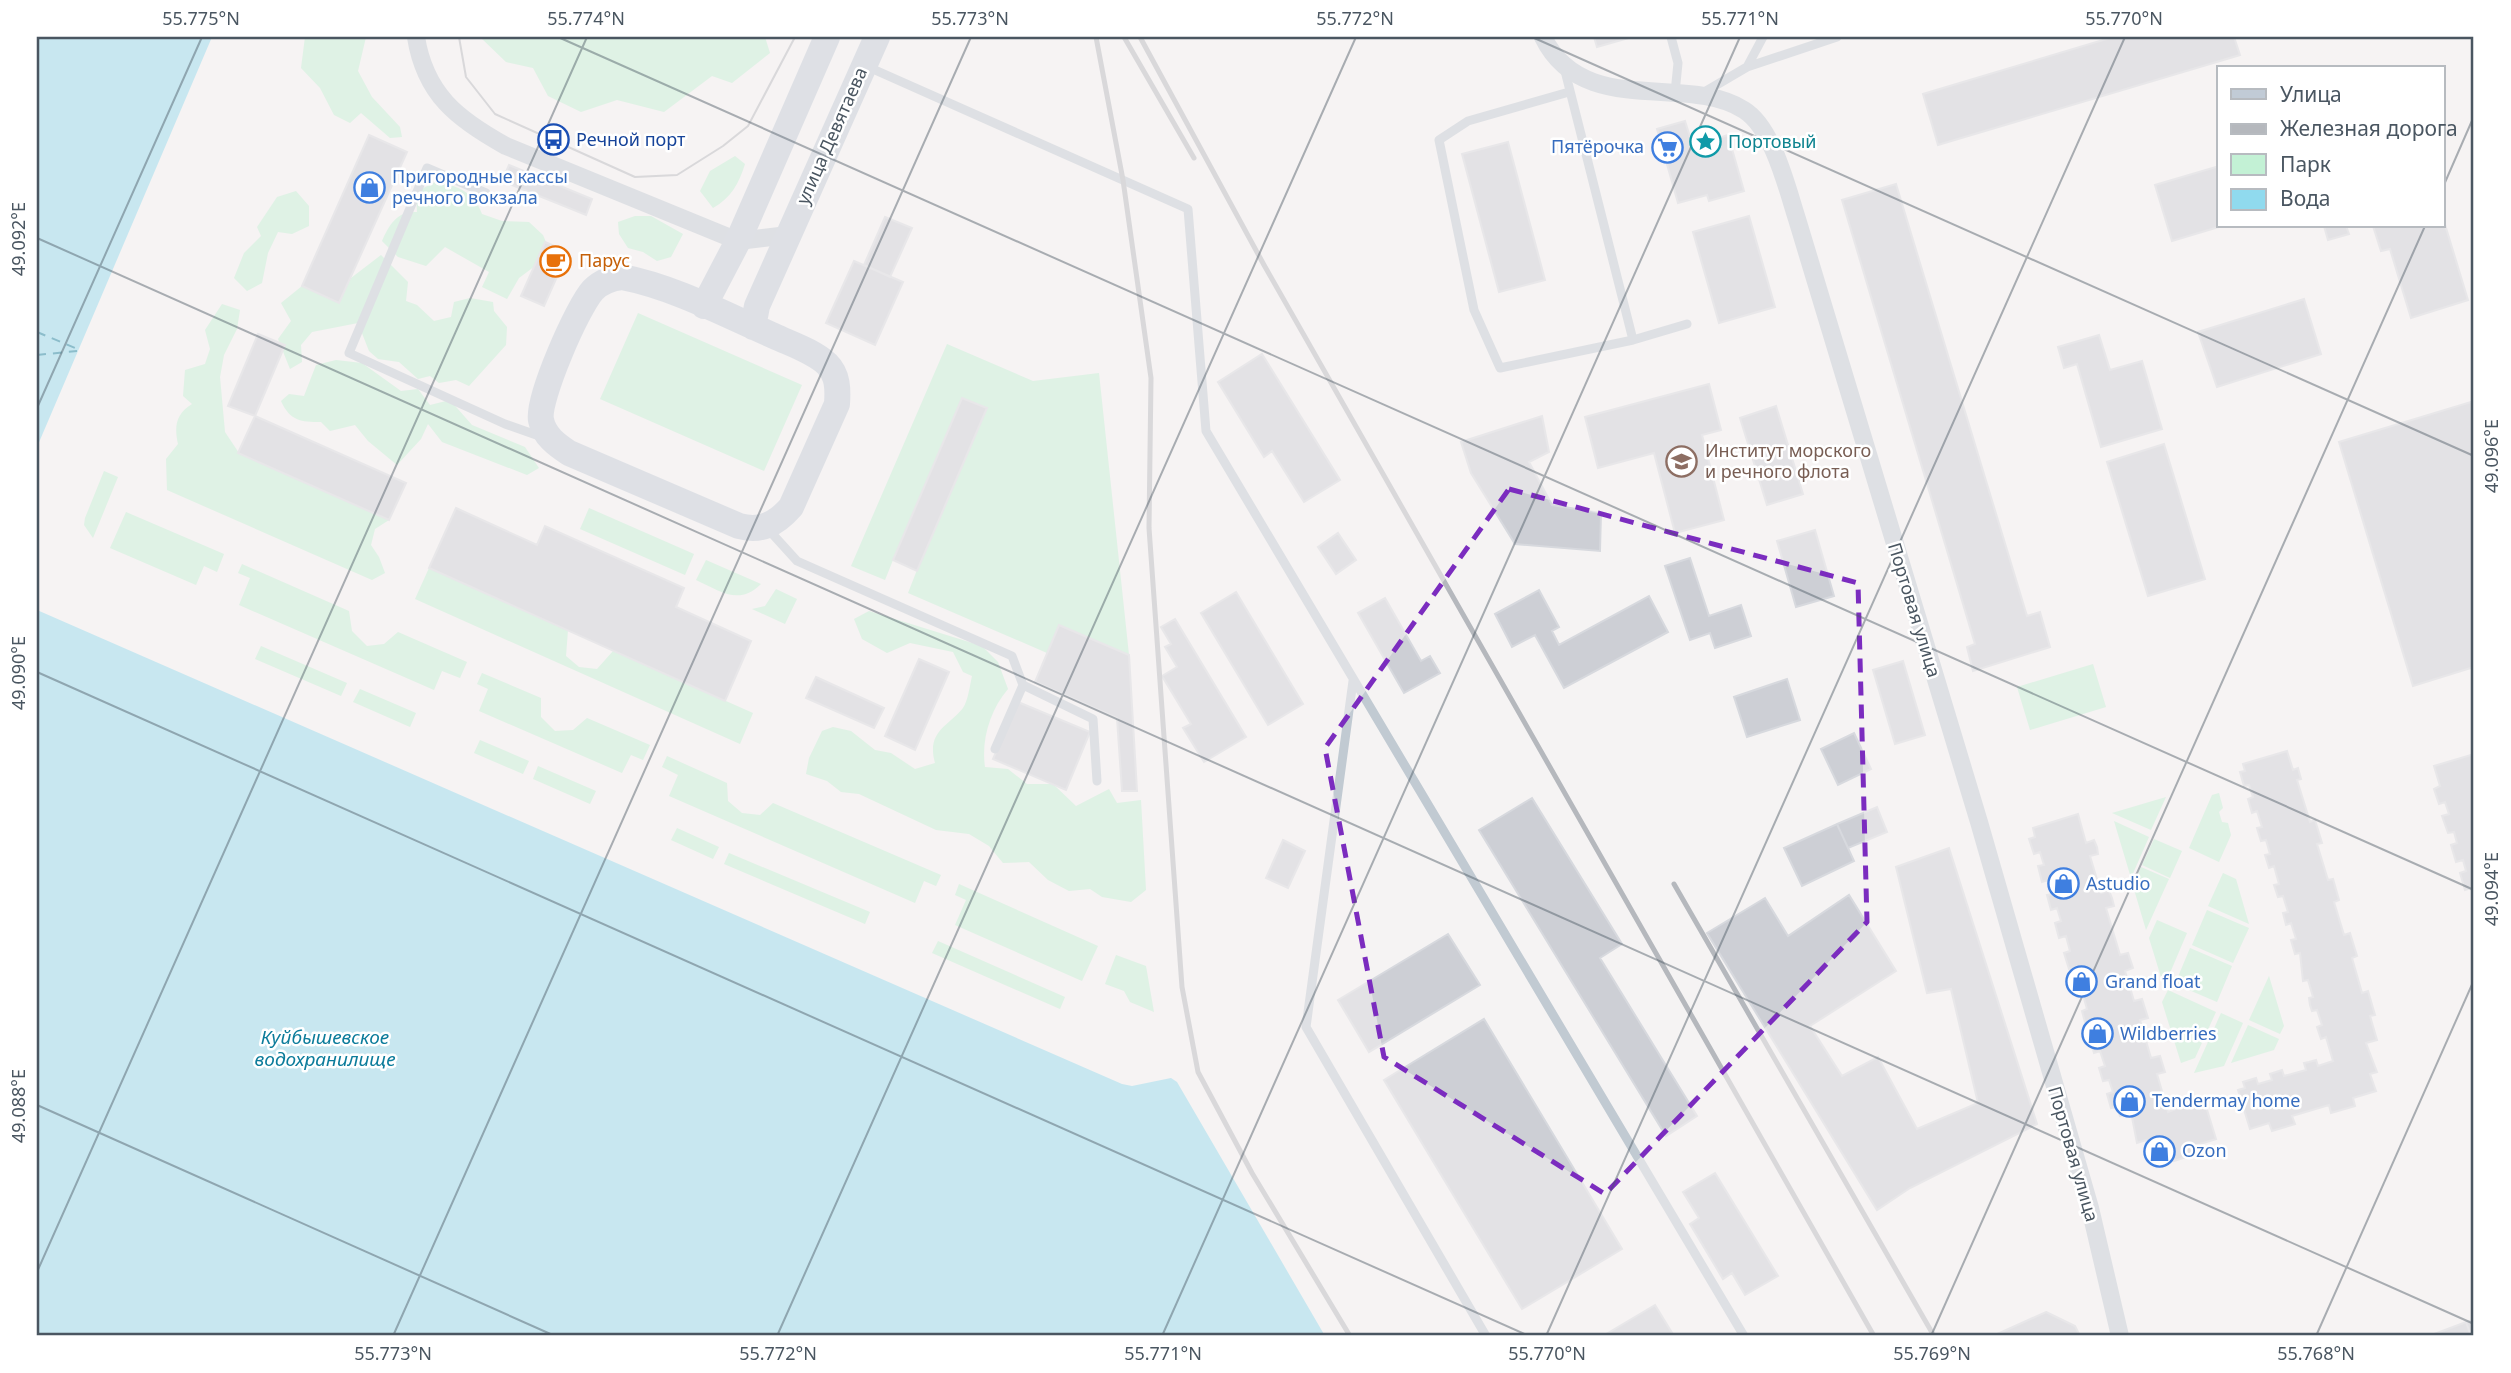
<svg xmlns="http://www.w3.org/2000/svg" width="2511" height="1373" font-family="'Noto Sans',sans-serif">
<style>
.green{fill:#c3f1d5}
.water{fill:#90daee}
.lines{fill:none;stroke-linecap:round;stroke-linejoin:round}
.ferry{stroke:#0c7c9b;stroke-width:2;stroke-dasharray:9 7;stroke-linecap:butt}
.building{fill:#cdcfd5;stroke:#d7d9de;stroke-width:2}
.lane{stroke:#c1cad2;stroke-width:9}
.street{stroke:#c1cad2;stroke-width:18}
.secondary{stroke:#c1cbd6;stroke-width:26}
.tram{stroke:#b5b8bd;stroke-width:2}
.rail{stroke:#b5b8bd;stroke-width:5}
.marked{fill:none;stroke:#7b2cbf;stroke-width:5;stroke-dasharray:14 9;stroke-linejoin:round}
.ticks{fill:none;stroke:#4a5661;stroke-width:2;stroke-opacity:0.45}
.labels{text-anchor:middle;stroke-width:5;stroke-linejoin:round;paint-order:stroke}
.street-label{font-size:18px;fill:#4a5661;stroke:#fff}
.transit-label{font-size:18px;fill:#164399;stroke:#fff;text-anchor:start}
.culture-label{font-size:18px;fill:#0d838f;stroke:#fff;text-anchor:start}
.shop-label{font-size:18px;fill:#366cbe;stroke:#fff;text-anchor:start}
.food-label{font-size:18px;fill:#c56008;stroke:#fff;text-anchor:start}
.education-label{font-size:18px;fill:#785e54;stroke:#fff;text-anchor:start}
.water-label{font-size:19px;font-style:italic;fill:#0c7c9b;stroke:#fff}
.neatline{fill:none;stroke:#4a5661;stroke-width:2.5}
.ticks-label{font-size:18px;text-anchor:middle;fill:#4a5661}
</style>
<rect width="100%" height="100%" fill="#f5f3f3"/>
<!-- green -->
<path class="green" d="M305,37H366L358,71L372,97L400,127L402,137L390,138L361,113L350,123L334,115L320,88L301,68Z
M480,37H765L770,53L732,83L712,76L664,112L617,100L581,112L548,96L533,68L506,62Z
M735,156L745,164C739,183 731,198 713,208L700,191L710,171Z
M437,181C459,187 474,192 482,214L502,221L529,222L543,235L551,254L519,278L507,299L482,287L489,272L445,247L426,266L398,257L382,241C389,225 397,211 417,212L416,192Z
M296,191L309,206V226L292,234L278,232L268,253L262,283L247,291L234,278L244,253L261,236L257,227L277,197Z
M635,216H651L683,234L671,257L657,261L643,252L628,248L619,234L618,222Z
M381,255L408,282L406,301L417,305L434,321L451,317L454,302L470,298L493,302L494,311L507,327L506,345L469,386L456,380L439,383L430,376L418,379L399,362L378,359L369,351L358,323L312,332L301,345L302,362L290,369L278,339L291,321L281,303L302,286L339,303L351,278Z
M222,304L240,310L237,329L224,355L220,377L225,432L239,453L389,520L375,529L371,545L379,557L385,573L372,580L167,490L166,459L178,444C174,426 176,414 192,404L183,396L185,370L205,364L210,349L205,330Z
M638,313L802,385L764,471L600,399Z
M947,344L1033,381L1099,373L1129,655L1059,625L1047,653L908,593L917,570L893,560L885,580L851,566Z
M336,360L362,363L401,391L418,389L430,405L450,400L472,425L525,447L539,468L527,475L442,442L428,424L421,439L397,465L368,441L355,425L330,431L321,422C301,422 290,421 281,401L289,394L304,396L316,365Z
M104,471L118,477L93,538L84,525L85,518Z
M589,508L694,554L685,575L580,529Z
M126,512L224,554L217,572L204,566L196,585L110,548Z
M706,560L761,584C739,606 720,591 696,580Z
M242,564L349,611L352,631L367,646L384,644L398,632L467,662L460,678L442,671L434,690L239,605L250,578L238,573Z
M429,568L568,630L566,656L579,667L597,669L613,651L753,713L740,744L415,599Z
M776,589L797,599L785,624L752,609L765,606Z
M869,611L982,646L998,662L1008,689C990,710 981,740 985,767L1008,769L1027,784H1053L1076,806L1109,789L1117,803L1141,800L1146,890L1131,902L1102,897L1090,889L1069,891L1048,880L1029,862L1003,863L989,846L969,834L936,830L859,794L841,792L827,781L806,774L809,758L822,731L833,727L851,731L875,750L891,753L915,769L935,763C926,731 949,726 963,708C968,701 970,685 972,676L963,672L953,652L910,643L887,653L862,639L854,619Z
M261,646L347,683L341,696L255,659Z
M2093,664L2106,707L2030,730L2017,687Z
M482,673L541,698V717L555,731L573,730L587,718L650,745L643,760L631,755L622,773L479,711L488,689L477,684Z
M360,689L416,713L410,727L353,702Z
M480,740L529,761L523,774L474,753Z
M667,756L727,783L728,801L742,813L760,815L773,803L941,875L936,886L924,881L915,903L669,796L678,775L662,767Z
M538,766L596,791L590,804L533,779Z
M2219,793L2223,808L2219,812L2222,822L2228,823L2231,835L2219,862L2189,848L2212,795Z
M2166,797L2151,830L2112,813Z
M2114,821L2149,837L2131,878Z
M677,828L719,847L713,859L671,840Z
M2154,839L2182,851L2170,878L2142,865Z
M729,853L870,912L865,924L724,864Z
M2141,867L2169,879L2146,930L2133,886Z
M2223,873L2236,879L2249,924L2208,906Z
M959,884L1098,946L1082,981L955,925L966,900L955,895Z
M2207,910L2249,928L2233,963L2192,945Z
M2157,920L2187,933L2164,987L2149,938Z
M938,941L1065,997L1060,1009L932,953Z
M2190,948L2232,966L2217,1002L2175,984Z
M1116,955L1146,966L1154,1012L1130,1002L1124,991L1105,984Z
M2269,976L2284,1026L2280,1034L2249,1020Z
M2168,990L2216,1012L2195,1058L2181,1063L2162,1002Z
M2221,1013L2243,1023L2224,1066L2194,1073Z
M2248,1025L2279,1039L2274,1050L2231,1063Z"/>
<!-- water -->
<path class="water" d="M37,37H212L37,447Z
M37,610L1122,1084L1132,1086L1171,1078L1177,1082L1325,1336H37Z"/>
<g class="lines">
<!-- ferry -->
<path class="ferry" d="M37,332L80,350
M37,355L77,351"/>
</g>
<!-- building -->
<path class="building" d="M1594,37H1632L1597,47Z
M2113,37H2234L2240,55L1938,145L1923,94Z
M1685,121L1693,146L1728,135L1744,191L1709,201L1707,195L1678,203L1657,129Z
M369,135L407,152L339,303L302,286Z
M1508,142L1545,280L1499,292L1462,154Z
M509,165L592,199L586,215L502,181Z
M2219,166V226H2222L2172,241L2155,185Z
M1896,184L2027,616L2040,612L2050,647L1973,671L1967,647L1975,644L1842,200Z
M1749,216L1775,307L1719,323L1693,232Z
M885,217L912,228L890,277L864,265Z
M2443,218L2468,300L2411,318L2390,249L2381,251L2373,226H2443Z
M2324,226H2346L2349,234L2328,240Z
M545,242L568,252L544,306L521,296Z
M854,261L903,282L875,345L826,323Z
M2304,299L2321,354L2217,387L2198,332Z
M258,334L285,345L255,416L228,406Z
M2099,335L2110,370L2142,361L2162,429L2101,447L2077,364L2064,368L2058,347Z
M1262,354L1340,480L1304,502L1272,451L1264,457L1218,382Z
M1709,384L1721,430L1702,435L1724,520L1675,533L1654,453L1598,468L1585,417Z
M962,398L987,408L917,571L893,560Z
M2474,401V667L2413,686L2339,442Z
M1776,406L1803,494L1767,505L1740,418Z
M255,416L406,483L389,520L238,453Z
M1542,416L1549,452L1529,462L1552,505L1601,513L1600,551L1515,544L1471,473L1461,442Z
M2164,444L2205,579L2148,596L2107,462Z
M456,508L537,545L545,526L684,588L676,607L751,641L725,701L429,568Z
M1815,530L1834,596L1796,607L1777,541Z
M1338,533L1356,560L1336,574L1318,547Z
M1690,558L1709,616L1741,605L1751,636L1715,648L1710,633L1690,640L1665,566Z
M1539,590L1559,627L1552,631L1559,645L1649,596L1668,632L1564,688L1535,635L1512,647L1495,614Z
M1236,592L1303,704L1268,725L1201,613Z
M1385,598L1421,661L1430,656L1440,673L1404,693L1358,613Z
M1175,619L1246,737L1204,762L1183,728L1191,724L1162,676L1177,667L1165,647L1171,644L1161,627Z
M1059,625L1129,655L1137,791H1122L1117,718L1035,682Z
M919,659L949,672L915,750L885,736Z
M1903,661L1925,735L1895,744L1873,670Z
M816,677L884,708L874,728L806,698Z
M1787,679L1800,720L1747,737L1734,697Z
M1018,702L1090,732L1066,790L993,759Z
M1854,733L1871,769L1838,785L1821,749Z
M2287,751L2293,770L2298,768L2301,779L2297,780L2310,822L2315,820L2322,843L2317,844L2328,880L2333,879L2339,900L2334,902L2344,935L2350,933L2357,956L2352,958L2362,993L2368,991L2375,1015L2370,1016L2377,1040L2366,1043L2377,1072L2370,1074L2376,1091L2353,1098L2355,1106L2331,1113L2329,1105L2292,1116L2295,1124L2272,1131L2269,1123L2250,1129L2238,1090L2245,1088L2243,1082L2256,1078L2258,1084L2272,1080L2270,1074L2282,1070L2284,1076L2306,1070L2304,1063L2309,1062L2316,1060L2318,1066L2333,1061L2326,1037L2321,1039L2317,1027L2322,1025L2317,1010L2312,1011L2310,1005L2309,998L2313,997L2308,980L2303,981L2300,953L2295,954L2291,940L2296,939L2291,923L2286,925L2283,913L2288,912L2283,896L2278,897L2274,885L2279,884L2274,866L2269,868L2265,855L2270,854L2266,840L2261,841L2257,828L2262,827L2257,811L2252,813L2248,799L2253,797L2249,785L2244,786L2240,772L2245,771L2243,764Z
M2474,754V898L2471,888L2465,890L2460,873L2466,871L2463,860L2456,862L2451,845L2457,843L2454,832L2448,833L2442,816L2449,814L2445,802L2439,804L2434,789L2440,786L2434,766Z
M1532,798L1622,944L1600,958L1697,1116L1666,1136L1479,830Z
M1877,807L1887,832L1848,848L1837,824Z
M2078,814L2086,843L2094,840L2097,847L2098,854L2090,856L2101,893L2109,891L2112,898L2114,906L2106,908L2120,955L2128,953L2133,968L2125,971L2134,1001L2142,999L2148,1018L2140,1020L2151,1058L2160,1056L2165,1072L2157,1074L2168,1112L2179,1108L2177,1102L2190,1098L2192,1104L2204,1100L2216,1139L2197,1145L2199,1153L2174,1161L2172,1153L2152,1159L2146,1140L2137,1143L2131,1112L2120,1116L2117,1107L2111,1108L2107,1094L2113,1092L2109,1080L2103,1081L2099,1068L2105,1066L2100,1051L2094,1053L2090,1039L2096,1038L2092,1024L2086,1026L2082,1011L2087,1009L2083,995L2077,997L2072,980L2078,978L2075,967L2069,969L2064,953L2070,951L2066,936L2059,938L2055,923L2061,921L2057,908L2051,910L2047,895L2052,894L2048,880L2042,882L2038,866L2044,865L2040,852L2034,854L2029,839L2035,837L2033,828Z
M1837,824L1854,861L1802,886L1784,848Z
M1283,840L1305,851L1288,888L1266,878Z
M1949,848L2037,1124L1910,1188L1877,1210L1707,933L1765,898L1788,936L1849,895L1896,971L1810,1026L1842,1076L1878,1057L1917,1129L1978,1103L1951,989L1927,993L1896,867Z
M1448,934L1480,985L1369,1052L1338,1000Z
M1484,1019L1622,1249L1522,1309L1384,1080Z
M1715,1173L1778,1276L1745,1295L1732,1273L1723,1279L1690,1224L1699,1218L1683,1192Z
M1655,1305L1674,1336H1603Z
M2046,1312L2075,1326L2080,1336H1993Z
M2474,1320V1336H2471L2466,1322Z
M2466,1322L2471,1336H2429Z"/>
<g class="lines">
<!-- lane -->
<path class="lane" d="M1671,37L1678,63L1675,93
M866,66L1188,209L1206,431L1744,1336
M1564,67L1633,340
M1747,67L1763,37
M1569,92L1468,121L1439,140L1474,310L1500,368L1633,340L1687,324
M1701,94L1747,67L1837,37
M486,193L427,168L349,353L505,424L542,437
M767,528L797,561L1012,656L1023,685L1093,719L1097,781
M1353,681L1306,1027L1486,1336
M995,749L1023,685"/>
<!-- street -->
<path class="street" d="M416,37C425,94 457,119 506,146L738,241L788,235
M1543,37C1583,119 1687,73 1744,110C1773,128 1787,188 1797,219L1979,822L2090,1208L2120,1336"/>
<!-- secondary -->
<path class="secondary" d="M622,277C674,287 726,315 774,336C791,344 813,351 827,364C838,375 838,389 837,404L791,507C776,524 761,532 739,526L569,453C557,445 544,436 541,420C537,399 578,306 593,290C602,281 611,278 622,277Z
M704,306L738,241L827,37
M753,327L757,306L877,37"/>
<!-- tram -->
<path class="tram" d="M459,37L466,77L495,114L635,177L677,175L723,146L748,126L795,37"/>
<!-- rail -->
<path class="rail" d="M1096,37L1123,180L1151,378L1149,528L1182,987L1198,1072L1252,1173L1350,1336
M1124,37L1194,158
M1140,37L1264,265L1874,1336
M1674,884L1934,1336"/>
</g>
<!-- marked area -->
<path d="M0 0H2511V1373H0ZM1509,489L1858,583L1867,922L1605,1194L1384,1057L1325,748Z" fill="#f5f3f3" fill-opacity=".55" fill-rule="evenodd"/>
<path class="marked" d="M1509,489L1858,583L1867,922L1605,1194L1384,1057L1325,748Z"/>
<!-- ticks -->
<path class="ticks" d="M558,37L2474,890M1532,37L2474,456M2443,187L2474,116M37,238L2474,1324M37,408L202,37M37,672L1529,1336M37,1105L555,1336M37,1272L587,37M393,1336L971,37M777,1336L1356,37M1162,1336L1740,37M1546,1336L2125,37M1931,1336L2425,226M2316,1336L2474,980"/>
<!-- icons -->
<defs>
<symbol id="bus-ring" viewBox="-11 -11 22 22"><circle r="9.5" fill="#fff" stroke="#1a4fb4" stroke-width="1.5"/><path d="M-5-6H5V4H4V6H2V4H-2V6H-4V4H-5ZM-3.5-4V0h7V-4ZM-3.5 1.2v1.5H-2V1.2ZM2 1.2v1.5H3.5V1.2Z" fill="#1a4fb4"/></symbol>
<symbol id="sight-ring" viewBox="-11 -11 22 22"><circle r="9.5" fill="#fff" stroke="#0f9aa8" stroke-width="1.5"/><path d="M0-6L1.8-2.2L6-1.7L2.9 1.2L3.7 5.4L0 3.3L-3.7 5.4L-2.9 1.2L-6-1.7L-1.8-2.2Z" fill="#0f9aa8"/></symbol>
<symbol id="supermarket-ring" viewBox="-11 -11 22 22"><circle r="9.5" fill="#fff" stroke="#3f7fe0" stroke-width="1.5"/><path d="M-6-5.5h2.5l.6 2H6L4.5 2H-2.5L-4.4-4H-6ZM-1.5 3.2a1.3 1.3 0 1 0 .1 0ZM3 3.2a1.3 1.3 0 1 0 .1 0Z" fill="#3f7fe0"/></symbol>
<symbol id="shop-ring" viewBox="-11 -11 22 22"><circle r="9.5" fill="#fff" stroke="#3f7fe0" stroke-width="1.5"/><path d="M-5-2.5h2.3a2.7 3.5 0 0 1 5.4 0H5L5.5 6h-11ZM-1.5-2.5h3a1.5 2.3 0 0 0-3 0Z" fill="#3f7fe0"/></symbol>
<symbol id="cafe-ring" viewBox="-11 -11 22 22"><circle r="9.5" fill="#fff" stroke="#e8710a" stroke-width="1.5"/><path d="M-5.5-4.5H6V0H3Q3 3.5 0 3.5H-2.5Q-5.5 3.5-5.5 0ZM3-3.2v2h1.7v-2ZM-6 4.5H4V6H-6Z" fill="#e8710a"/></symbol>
<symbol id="university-ring" viewBox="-11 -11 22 22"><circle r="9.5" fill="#fff" stroke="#8d6e63" stroke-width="1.5"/><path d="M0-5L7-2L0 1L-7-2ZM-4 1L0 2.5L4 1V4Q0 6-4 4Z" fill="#8d6e63"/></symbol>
</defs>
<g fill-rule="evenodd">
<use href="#bus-ring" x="536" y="122" width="35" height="35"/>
<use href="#sight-ring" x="1688" y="124" width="35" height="35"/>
<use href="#supermarket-ring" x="1650" y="130" width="35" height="35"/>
<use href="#shop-ring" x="352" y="170" width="35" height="35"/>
<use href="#cafe-ring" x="538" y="244" width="35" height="35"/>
<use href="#university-ring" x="1664" y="444" width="35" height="35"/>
<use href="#shop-ring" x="2046" y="866" width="35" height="35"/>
<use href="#shop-ring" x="2064" y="964" width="35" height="35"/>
<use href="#shop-ring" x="2080" y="1016" width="35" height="35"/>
<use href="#shop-ring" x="2112" y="1084" width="35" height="35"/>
<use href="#shop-ring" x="2142" y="1134" width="35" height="35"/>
</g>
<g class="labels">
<!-- street labels -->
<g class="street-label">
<text transform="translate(832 136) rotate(-66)" y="6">улица Девятаева</text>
<text transform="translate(1914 610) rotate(73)" y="6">Портовая улица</text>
<text transform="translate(2073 1154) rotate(74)" y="6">Портовая улица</text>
</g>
<!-- transit labels -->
<g class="transit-label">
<text x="576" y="146">Речной порт</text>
</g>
<!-- culture labels -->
<g class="culture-label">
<text x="1728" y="148">Портовый</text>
</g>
<!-- shop labels -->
<g class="shop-label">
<text x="1644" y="153" text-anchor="end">Пятёрочка</text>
<text x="392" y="183">Пригородные кассы<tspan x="392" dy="21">речного вокзала</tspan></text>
<text x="2086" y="890">Astudio</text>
<text x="2105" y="988">Grand float</text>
<text x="2120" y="1040">Wildberries</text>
<text x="2152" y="1107">Tendermay home</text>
<text x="2182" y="1157">Ozon</text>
</g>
<!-- food labels -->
<g class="food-label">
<text x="579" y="267">Парус</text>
</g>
<!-- education labels -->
<g class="education-label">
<text x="1705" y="457">Институт морского<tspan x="1705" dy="21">и речного флота</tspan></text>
</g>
<!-- water labels -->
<g class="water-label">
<text x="325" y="1044">Куйбышевское<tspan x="325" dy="22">водохранилище</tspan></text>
</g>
</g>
<!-- border -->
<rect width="2511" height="1373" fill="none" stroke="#ffffff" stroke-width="77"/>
<!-- legend -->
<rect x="2217" y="66" width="228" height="161" fill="#ffffff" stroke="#b7bbc0" stroke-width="2"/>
<rect x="2231" y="89" width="35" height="10" fill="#c1cbd6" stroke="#b7bbc0" stroke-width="2"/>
<text x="2280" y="102" font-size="21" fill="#4a5661">Улица</text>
<rect x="2231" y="124" width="35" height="10" fill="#b5b8bd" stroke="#b7bbc0" stroke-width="2"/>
<text x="2280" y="136" font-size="21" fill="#4a5661">Железная дорога</text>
<rect x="2231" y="154" width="35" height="21" fill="#c3f1d5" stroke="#b7bbc0" stroke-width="2"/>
<text x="2280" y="172" font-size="21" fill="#4a5661">Парк</text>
<rect x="2231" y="189" width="35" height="21" fill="#90daee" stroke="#b7bbc0" stroke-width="2"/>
<text x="2280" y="206" font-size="21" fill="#4a5661">Вода</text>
<rect x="38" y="38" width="2434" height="1296" class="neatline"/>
<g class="ticks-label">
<text x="201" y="25">55.775°N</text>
<text x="586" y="25">55.774°N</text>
<text x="970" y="25">55.773°N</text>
<text x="1355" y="25">55.772°N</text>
<text x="1740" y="25">55.771°N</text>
<text x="2124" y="25">55.770°N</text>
<text transform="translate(19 239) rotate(-90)" y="6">49.092°E</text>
<text transform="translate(2492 456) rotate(-90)" y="6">49.096°E</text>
<text transform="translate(19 673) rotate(-90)" y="6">49.090°E</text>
<text transform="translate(2492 889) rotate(-90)" y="6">49.094°E</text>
<text transform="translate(19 1106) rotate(-90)" y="6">49.088°E</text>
<text x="393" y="1360">55.773°N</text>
<text x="778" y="1360">55.772°N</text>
<text x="1163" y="1360">55.771°N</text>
<text x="1547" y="1360">55.770°N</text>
<text x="1932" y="1360">55.769°N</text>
<text x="2316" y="1360">55.768°N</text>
</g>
</svg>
